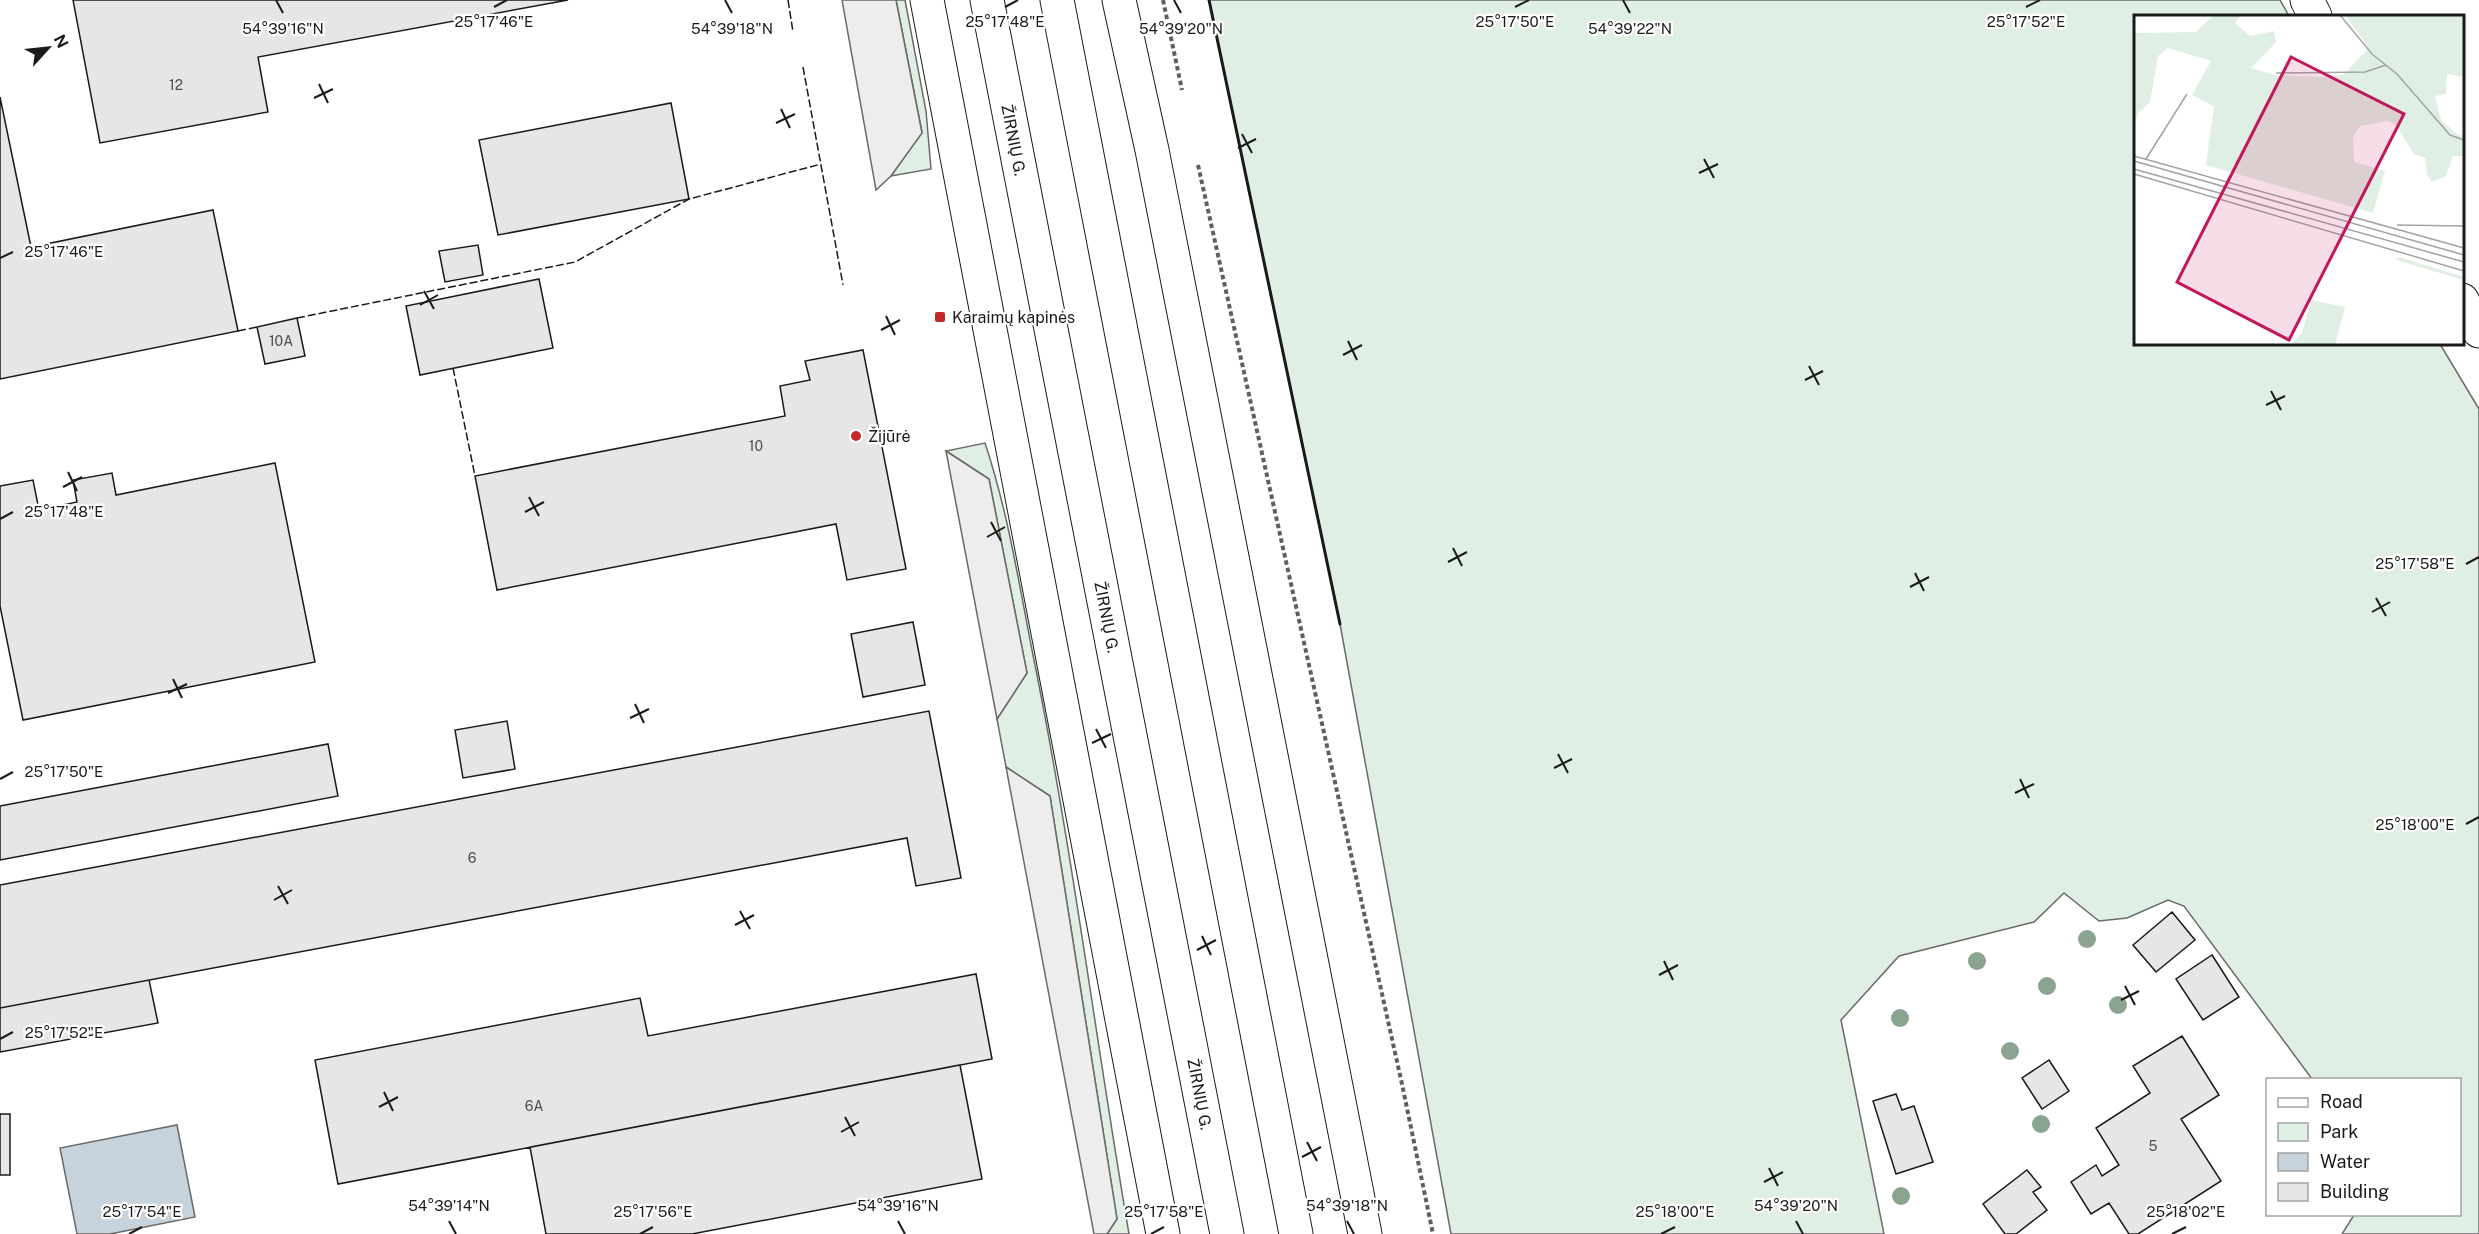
<svg xmlns="http://www.w3.org/2000/svg" width="2479" height="1234" font-family="'Public Sans',sans-serif">
<style>
.green{fill:#e0efe3;stroke:#6a6a6a;stroke-width:1.5}
.parking{fill:#ededed;stroke:#6a6a6a;stroke-width:1.5}
.water{fill:#c6d2dc;stroke:#6a6a6a;stroke-width:1.5}
.building{fill:#e6e6e6;stroke:#1a1a1a;stroke-width:1.5}
.lines{fill:none;stroke-linecap:round;stroke-linejoin:round}
.minor-casing{stroke:#1a1a1a;stroke-width:35}
.trunk-casing{stroke:#1a1a1a;stroke-width:35}
.path{stroke:#5f5f5f;stroke-width:4;stroke-dasharray:4.5 3;stroke-linecap:butt}
.minor{stroke:#fff;stroke-width:33}
.trunk{stroke:#fff;stroke-width:33}
.fence{stroke:#1a1a1a;stroke-width:1.5;stroke-dasharray:8 3;stroke-linecap:butt}
.wall{stroke:#1a1a1a;stroke-width:3}
.tree{fill:#8aa48f}
.ticks{fill:none;stroke:#1a1a1a;stroke-width:2}
.poi-dot{fill:#c62828;stroke:#fff;stroke-width:2}
.labels{text-anchor:middle;stroke-width:4.5;stroke-linejoin:round;paint-order:stroke}
.number-label{font-size:14px;fill:#4d4d4d}
.street-label{font-size:16px;fill:#1a1a1a;stroke:#fff}
.poi-label{font-size:16px;fill:#1a1a1a;stroke:#fff;text-anchor:start}
.inset-road{fill:none;stroke:#a3a3a3;stroke-width:1.5}
.view{fill:#c2185b;fill-opacity:0.15;stroke:#c2185b;stroke-width:3}
.inset-edge{fill:none;stroke:#1a1a1a;stroke-width:3}
.ticks-label{font-size:15px;text-anchor:middle;fill:#1a1a1a;stroke:#fff;stroke-width:4.5;stroke-linejoin:round;paint-order:stroke}
</style>
<rect width="100%" height="100%" fill="#fff"/>
<!-- green -->
<path class="green" d="M896,0H905L926,111L931,169L891,176L922,132Z
M1209,0H2280L2289,16H2136V344H2440L2479,409V1234H2342L2354,1215L2460,1214V1080L2312,1079L2184,906L2168,900L2127,918L2099,921L2064,893L2034,922L1899,956L1841,1020L1884,1234H1451L1340,624Z
M985,443C1008,512 1019,584 1033,655C1072,847 1096,1042 1129,1234H1107L1117,1219L1050,796L1006,767L997,719L1027,673L989,479L946,451Z"/>
<!-- parking -->
<path class="parking" d="M842,0H896L922,133L891,176L876,190Z
M946,451L989,479L1027,673L997,719Z
M1006,767L1050,796L1117,1219L1107,1234H1094Z"/>
<!-- water -->
<path class="water" d="M177,1125L195,1217L110,1234H77L60,1148Z"/>
<!-- building -->
<path class="building" d="M73,0H568L258,57L268,112L100,143Z
M0,97L31,247L213,210L238,331L0,379Z
M671,103L689,199L498,235L479,140Z
M478,245L483,275L445,282L439,251Z
M539,279L553,348L420,375L406,306Z
M297,318L305,356L265,364L257,327Z
M863,350L906,569L847,580L836,524L497,590L475,476L785,416L780,386L810,380L805,361Z
M275,463L315,662L23,720L0,606V486L33,480L39,510L77,502L73,480L112,473L116,495Z
M913,622L925,685L863,697L851,634Z
M929,711L961,878L916,886L907,838L0,1008V885Z
M507,721L515,769L463,778L455,730Z
M328,744L338,796L0,860V806Z
M2172,912L2195,940L2156,972L2133,945Z
M2212,955L2239,997L2203,1020L2176,979Z
M976,974L992,1059L338,1184L315,1060L640,998L648,1036Z
M149,980L158,1023L0,1052V1008Z
M2182,1036L2219,1095L2181,1119L2221,1181L2138,1234H2129L2109,1203L2091,1214L2071,1182L2096,1165L2102,1176L2119,1165L2096,1128L2150,1093L2133,1066Z
M2049,1060L2069,1091L2042,1109L2022,1078Z
M960,1065L982,1179L692,1234H546L530,1147Z
M1896,1094L1902,1110L1914,1106L1933,1162L1896,1174L1873,1101Z
M0,1114H10V1175H0Z
M2027,1170L2041,1187L2033,1192L2047,1210L2016,1234H2005L1983,1204Z"/>
<g class="lines">
<defs>
<path id="minor" d="M2307,0L2315,16
M2462,300L2479,331"/>
<path id="trunk" d="M927,0L1163,1234
M987,0L1227,1234
M1057,0L1296,1234
M1119,0L1152,150L1365,1234"/>
</defs>
<!-- minor casing -->
<use href="#minor" class="minor-casing"/>
<!-- trunk casing -->
<use href="#trunk" class="trunk-casing"/>
<!-- path -->
<path class="path" d="M1163,0L1182,90
M1198,165L1402,1084L1433,1234"/>
<!-- minor -->
<use href="#minor" class="minor"/>
<!-- trunk -->
<use href="#trunk" class="trunk"/>
<!-- fence -->
<path class="fence" d="M788,0L793,32
M803,67L843,285
M297,318L575,262L689,199L821,164
M238,331L257,327
M453,368L475,476"/>
<!-- wall -->
<path class="wall" d="M1209,0L1340,624"/>
</g>
<!-- trees -->
<g class="tree">
<circle cx="2087" cy="939" r="9"/>
<circle cx="1977" cy="961" r="9"/>
<circle cx="2047" cy="986" r="9"/>
<circle cx="2118" cy="1005" r="9"/>
<circle cx="1900" cy="1018" r="9"/>
<circle cx="2010" cy="1051" r="9"/>
<circle cx="2041" cy="1124" r="9"/>
<circle cx="1901" cy="1196" r="9"/>
</g>
<!-- ticks -->
<path class="ticks" d="M276,0L283,13M725,0L732,13M1174,0L1181,13M1623,0L1630,13M494,7L507,0M1005,7L1018,0M1515,7L1529,0M2026,7L2040,0M319,84L328,103M314,98L333,89M781,109L790,128M776,123L795,114M1242,134L1252,153M1238,148L1256,139M1704,159L1714,178M1699,173L1718,164M0,258L13,252M424,291L434,309M420,305L438,295M886,316L895,335M881,330L900,320M1348,341L1357,360M1343,355L1362,345M1809,366L1819,385M1805,380L1823,371M2271,391L2281,410M2266,405L2285,396M68,472L77,491M63,487L82,477M529,497L539,516M525,512L544,502M0,519L13,512M991,522L1001,541M987,537L1005,527M1453,548L1462,566M1448,562L1467,552M2466,564L2479,557M1915,573L1924,591M1910,587L1929,577M2376,598L2386,616M2372,612L2390,602M173,679L182,698M168,693L187,684M635,704L644,723M630,718L649,709M1096,729L1106,748M1092,743L1111,734M1558,754L1568,773M1554,768L1572,759M0,779L13,772M2020,779L2029,798M2015,793L2034,784M2466,824L2479,817M278,886L288,904M274,900L292,890M740,911L750,929M735,925L754,915M1202,936L1211,955M1197,950L1216,940M1664,961L1673,980M1659,975L1678,965M2125,986L2135,1005M2121,1000L2139,991M0,1039L13,1032M384,1092L393,1111M379,1107L398,1097M845,1117L855,1136M841,1132L859,1122M1307,1142L1317,1161M1302,1157L1321,1147M1769,1168L1778,1186M1764,1182L1783,1172M449,1221L456,1234M898,1221L905,1234M1347,1221L1354,1234M1796,1221L1803,1234M129,1234L142,1227M640,1234L653,1227M1151,1234L1164,1227M1661,1234L1675,1227M2172,1234L2186,1227"/>
<!-- markers -->
<g class="poi-dot">
<rect x="934" y="311" width="12" height="12" rx="3"/>
<circle cx="856" cy="436" r="6"/>
</g>
<g class="labels">
<!-- number labels -->
<g class="number-label">
<text x="176" y="90">12</text>
<text x="281" y="346">10A</text>
<text x="756" y="451">10</text>
<text x="472" y="863">6</text>
<text x="534" y="1111">6A</text>
<text x="2153" y="1151">5</text>
</g>
<!-- street labels -->
<g class="street-label">
<text transform="translate(1014 140) rotate(79)" y="6">ŽIRNIŲ G.</text>
<text transform="translate(1107 617) rotate(79)" y="6">ŽIRNIŲ G.</text>
<text transform="translate(1200 1094) rotate(79)" y="6">ŽIRNIŲ G.</text>
</g>
<!-- poi labels -->
<g class="poi-label">
<text x="952" y="323">Karaimų kapinės</text>
<text x="868" y="442">Žijūrė</text>
</g>
</g>
<!-- overview -->
<g transform="translate(2134 15)">
<rect width="330" height="330" fill="#fff"/>
<path d="M80,0H107L101,8L116,21L140,16L142,27L117,53L141,60L185,62L209,60L235,33L211,0H330V62L313,59L312,79L301,81L307,105L324,120L330,121V141H319L312,161L298,167L293,160L291,143L280,139L262,110L254,106L226,111L219,121L220,147L251,156L239,198L72,150L80,91L58,80L77,46L34,33L24,41L16,87L4,98L0,112V18L62,17ZM265,242L330,262V265L262,245ZM177,285L211,292L201,330H156L168,318Z" fill="#e0efe3"/>
<path class="inset-road" d="M206,0L238,39L263,59L316,120L330,125M142,58L231,57L252,50M0,141L330,233M12,144L53,79M0,146L330,240M0,154L330,247M0,159L330,256M263,210L330,211"/>
<path class="view" d="M157,42L270,99L155,325L43,267Z"/>
<rect width="330" height="330" class="inset-edge"/>
</g>
<g class="ticks-label">
<text x="494" y="27">25°17'46"E</text>
<text x="1515" y="27">25°17'50"E</text>
<text x="2026" y="27">25°17'52"E</text>
<text x="1005" y="27">25°17'48"E</text>
<text x="283" y="34">54°39'16"N</text>
<text x="732" y="34">54°39'18"N</text>
<text x="1181" y="34">54°39'20"N</text>
<text x="1630" y="34">54°39'22"N</text>
<text x="64" y="257">25°17'46"E</text>
<text x="64" y="517">25°17'48"E</text>
<text x="2415" y="569">25°17'58"E</text>
<text x="64" y="777">25°17'50"E</text>
<text x="2415" y="830">25°18'00"E</text>
<text x="64" y="1038">25°17'52"E</text>
<text x="449" y="1211">54°39'14"N</text>
<text x="898" y="1211">54°39'16"N</text>
<text x="1347" y="1211">54°39'18"N</text>
<text x="1796" y="1211">54°39'20"N</text>
<text x="142" y="1217">25°17'54"E</text>
<text x="653" y="1217">25°17'56"E</text>
<text x="1164" y="1217">25°17'58"E</text>
<text x="1675" y="1217">25°18'00"E</text>
<text x="2186" y="1217">25°18'02"E</text>
</g>
<!-- legend -->
<rect x="2266" y="1078" width="195" height="138" fill="#ffffff" stroke="#a3a3a3" stroke-width="1.5"/>
<rect x="2278" y="1098" width="30" height="9" fill="#ffffff" stroke="#a3a3a3" stroke-width="1.5"/>
<text x="2320" y="1108" font-size="18" fill="#1a1a1a">Road</text>
<rect x="2278" y="1123" width="30" height="18" fill="#e0efe3" stroke="#a3a3a3" stroke-width="1.5"/>
<text x="2320" y="1138" font-size="18" fill="#1a1a1a">Park</text>
<rect x="2278" y="1153" width="30" height="18" fill="#c6d2dc" stroke="#a3a3a3" stroke-width="1.5"/>
<text x="2320" y="1168" font-size="18" fill="#1a1a1a">Water</text>
<rect x="2278" y="1183" width="30" height="18" fill="#e6e6e6" stroke="#a3a3a3" stroke-width="1.5"/>
<text x="2320" y="1198" font-size="18" fill="#1a1a1a">Building</text>
<!-- north arrow -->
<g transform="translate(48 48) rotate(63)" stroke="#ffffff" stroke-width="4.5" paint-order="stroke">
<path d="M0-4.5L10 22L0 15L-10 22Z" fill="#1a1a1a"/>
<text y="-9" font-size="16" font-weight="bold" text-anchor="middle" fill="#1a1a1a">N</text>
</g>
</svg>
